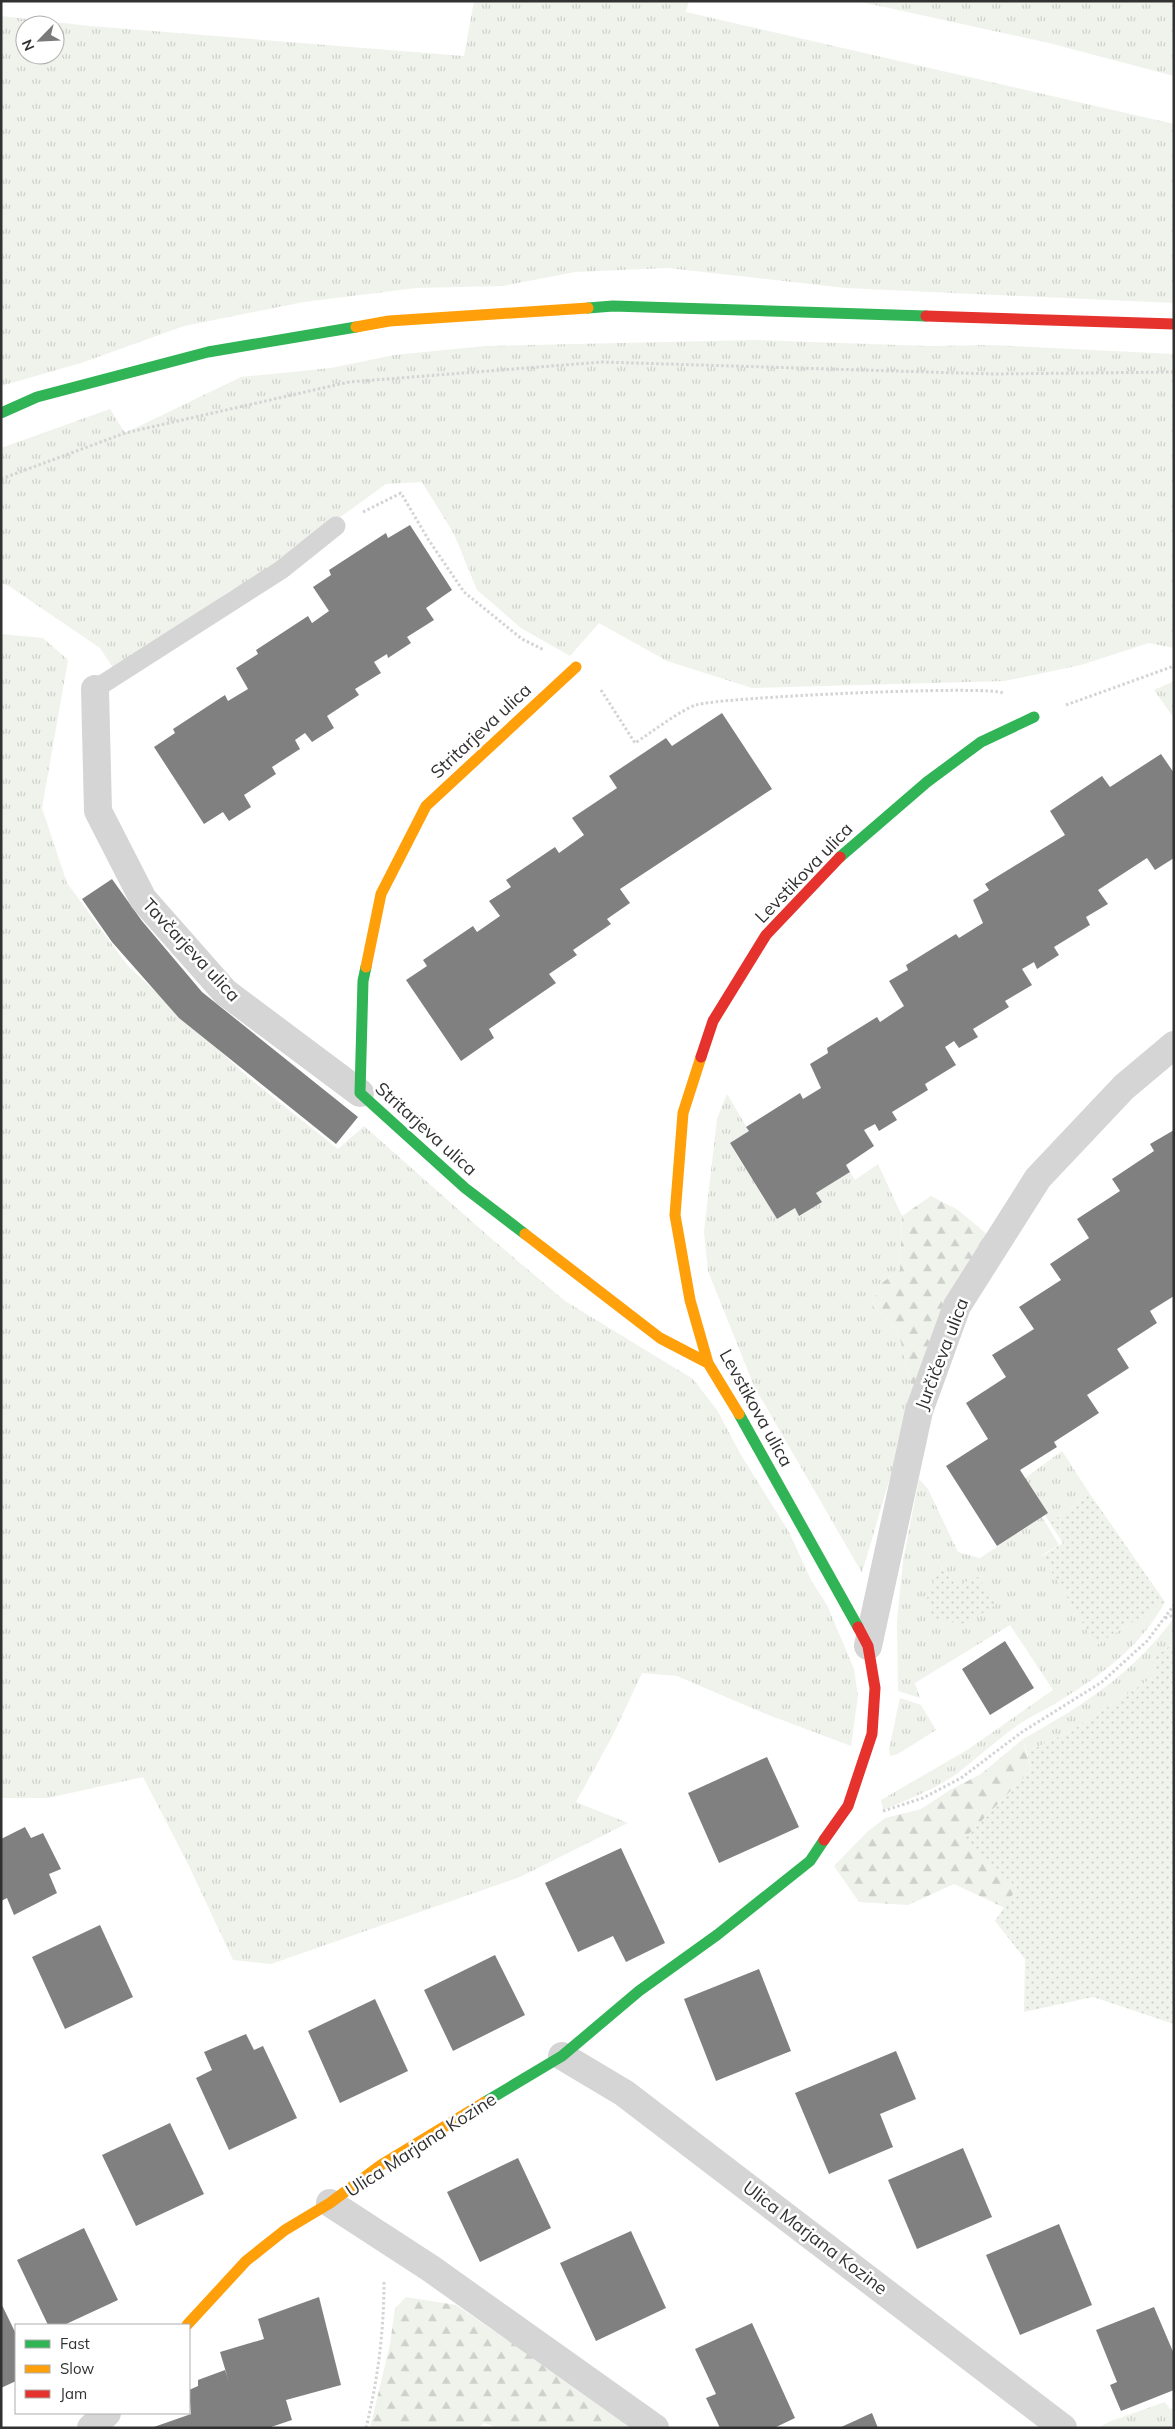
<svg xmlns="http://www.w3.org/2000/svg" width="1175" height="2429" font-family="Mulish,sans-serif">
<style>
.grass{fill:url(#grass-tufts);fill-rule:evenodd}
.forest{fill:url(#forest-firs)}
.park{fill:url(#park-dots)}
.building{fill:#808080}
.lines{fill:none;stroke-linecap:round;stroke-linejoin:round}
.path{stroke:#d4d4d4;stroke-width:3;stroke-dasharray:2.5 2.5;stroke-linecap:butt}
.lane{stroke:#d5d5d5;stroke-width:19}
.street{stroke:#d5d5d5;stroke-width:28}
.fast{stroke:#30b455;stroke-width:11}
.slow{stroke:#ff9f0a;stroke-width:11}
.jam{stroke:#e5322d;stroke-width:11}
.labels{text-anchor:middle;stroke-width:5;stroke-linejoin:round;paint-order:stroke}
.street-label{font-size:18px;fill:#313131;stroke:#fff}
</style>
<defs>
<pattern id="grass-tufts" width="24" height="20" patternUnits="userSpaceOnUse" patternTransform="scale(1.25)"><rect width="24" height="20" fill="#f0f3ec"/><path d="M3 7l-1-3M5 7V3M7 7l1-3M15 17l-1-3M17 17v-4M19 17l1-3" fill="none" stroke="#ced1cb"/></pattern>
<pattern id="forest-firs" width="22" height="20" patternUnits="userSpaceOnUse" patternTransform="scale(1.25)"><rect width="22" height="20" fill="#f0f3ec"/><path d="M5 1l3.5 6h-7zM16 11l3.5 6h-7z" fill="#ced1cb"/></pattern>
<pattern id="park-dots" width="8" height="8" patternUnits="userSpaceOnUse" patternTransform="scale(1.25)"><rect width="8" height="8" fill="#f0f3ec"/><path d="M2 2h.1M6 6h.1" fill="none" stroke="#ced1cb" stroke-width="1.8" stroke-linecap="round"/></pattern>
</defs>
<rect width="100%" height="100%" fill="#fff"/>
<!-- grass -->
<path class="grass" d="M474,1H689L686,12L1174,124V303L845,288L668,268L575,272L503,286L416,288L304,302L184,326L81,363L1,386V16L90,26L464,56ZM25,25H55V55H25Z
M857,1H1174V76L1049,43Z
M755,340L928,346L991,345L1174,354V648L1149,643L1081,665L1005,681L752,688L667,661L599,623L570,656L521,628L477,590L454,534L422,482L386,484L263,573L228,592L160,641L113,668L100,648L9,586L1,583V448L110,409L125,433L241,377L331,368L394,355L485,346Z
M1,634L43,638L68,660L42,808L67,883L128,966L249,1078L338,1149L364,1126L486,1234L565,1301L693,1379L717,1410L741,1455L789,1532L811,1580L827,1605L854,1669L858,1696L851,1746L761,1712L677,1676L642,1673L613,1735L576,1802L628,1823L520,1877L271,1964L233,1960L188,1864L143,1777L48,1798H1Z
M1174,681V718L1154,690Z
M727,1094L749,1131L730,1144L777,1219L795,1208L799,1215L822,1202L816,1193L850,1172L855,1180L878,1164L902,1216L900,1270L880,1284L872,1305L898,1331L914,1396L862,1573L754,1386L708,1271L704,1231L717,1119Z
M1062,1451L1090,1494L1050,1523L1045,1515L1048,1513L1025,1478Z
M919,1479L928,1489L958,1552L980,1558L1042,1517L1059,1545L1042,1555L1096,1645L1165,1602C1140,1647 1104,1673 1061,1700C1047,1709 1031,1716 1018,1725C997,1740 978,1757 958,1773C936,1789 909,1799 883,1810L881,1800L967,1750L1053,1690L1010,1625L915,1683L920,1698L898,1691L897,1621L903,1561ZM940,1567L957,1585L927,1598Z
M1174,1618V1643L1152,1659L1158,1674L1071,1731L1027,1752L1023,1739C1084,1705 1132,1674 1174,1618Z
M900,1698L921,1705L936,1730L898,1754L890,1756L889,1749Z
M1165,2402L1170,2409L1174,2408V2428H1098L1111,2421Z"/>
<!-- forest -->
<path class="forest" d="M931,1196L958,1210L989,1236L914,1396L898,1331L872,1305L880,1284L900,1270L902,1216Z
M1023,1739L1031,1770L966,1837L1017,1888L1005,1908L954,1884L908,1905L859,1902L834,1866L867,1832L885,1818L921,1809L950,1790L981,1774Z
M406,2297L456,2305L636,2428H498L484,2423L478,2428H370L390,2344L395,2308Z"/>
<!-- park -->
<path class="park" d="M1090,1494L1165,1602L1096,1645L1042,1556L1063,1543L1050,1523Z
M939,1566L957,1585L978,1577L996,1604L967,1624L933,1620L927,1598Z
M1174,1643V2024L1093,1997L1024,2012L1025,1959L995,1921L1017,1888L965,1838L1031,1770L1027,1752L1071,1731L1158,1674L1152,1659Z"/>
<!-- building -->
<path class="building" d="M410,525L452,590L426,608L434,620L407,637L411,643L388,658L387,654L374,662L381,673L355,689L359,695L327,716L334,728L312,742L305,733L295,740L300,749L272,767L276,774L244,795L251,807L229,821L223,812L204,824L154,747L175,733L173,729L225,695L228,701L248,689L236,668L258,654L256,650L308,616L312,623L329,611L313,587L331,575L329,570L386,533L388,538Z
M722,713L772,789L620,889L630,903L607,919L611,924L573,950L577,955L549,974L556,983L489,1029L494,1038L461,1061L406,980L427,966L423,960L473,926L477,932L500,916L489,901L511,887L506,880L555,847L559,853L584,835L572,818L617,788L609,776L666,738L672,746Z
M1161,754L1174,773V858L1155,870L1147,858L1098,890L1108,904L1086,917L1090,925L1054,947L1059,955L1037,969L1034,962L1022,969L1032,985L1005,1001L1009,1007L973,1029L978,1037L959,1048L954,1041L945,1047L956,1065L925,1084L928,1090L892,1112L897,1120L879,1131L875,1124L864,1130L874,1146L846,1165L850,1172L816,1193L822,1202L799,1216L795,1208L777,1219L730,1143L749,1131L746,1127L800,1093L803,1099L821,1088L810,1064L828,1053L827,1048L877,1017L880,1022L904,1006L889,981L908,970L906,965L956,934L959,938L983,923L973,900L989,890L985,884L1065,835L1050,811L1102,776L1110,787Z
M112,879L142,921L202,992L358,1117L336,1144L179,1018L112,942L82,899Z
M1174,1130V1296L1150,1311L1157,1323L1117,1349L1129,1368L1087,1395L1099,1413L1054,1442L1057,1447L1020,1470L1048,1513L997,1546L946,1466L988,1439L966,1403L1006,1377L992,1355L1034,1329L1019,1307L1061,1280L1050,1264L1089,1238L1077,1219L1120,1191L1112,1179L1154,1151L1150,1144Z
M1005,1641L1034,1688L990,1715L962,1669Z
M767,1757L799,1827L719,1863L688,1793Z
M25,1827L31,1838L43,1833L61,1869L49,1874L57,1893L14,1915L7,1898L1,1901V1839Z
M621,1848L665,1943L626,1962L613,1936L578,1952L545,1883Z
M100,1925L133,1997L65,2029L32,1957Z
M495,1955L525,2015L453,2051L424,1990Z
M759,1969L791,2051L716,2081L684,1999Z
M375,1999L408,2071L340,2103L308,2031Z
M246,2034L254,2050L263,2046L297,2118L229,2150L196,2078L212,2070L204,2052Z
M896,2051L916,2099L880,2114L893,2147L829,2174L795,2093Z
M170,2123L204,2194L136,2226L102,2155Z
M963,2148L992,2217L917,2249L888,2180Z
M518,2158L551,2228L480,2262L447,2192Z
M1059,2224L1092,2305L1020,2335L986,2255Z
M84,2228L118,2300L64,2325H48L17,2260Z
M631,2231L666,2308L596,2341L560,2263Z
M319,2297L341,2385L286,2400L292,2420L268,2428H151L191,2414L189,2390L198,2386V2380L225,2370L228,2379L220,2352L264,2339L258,2319Z
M1,2303L16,2334V2381L1,2388Z
M1154,2307L1174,2354V2390L1121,2411L1110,2385L1117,2382L1096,2330Z
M752,2323L795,2418L774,2428H720L706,2398L716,2394L695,2349Z
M872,2413L878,2428H839Z"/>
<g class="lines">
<!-- path -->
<path class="path" d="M1,479L125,433L349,382L602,362L993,374L1174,372
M363,512L401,493L428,539L464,592L522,639L544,650
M601,690L635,743C649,734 682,709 696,705C721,697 989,685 1003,693
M1066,705L1174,666
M1165,1618L1174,1615
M883,1811L923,1798L961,1778L1022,1732L1102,1682L1147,1641L1174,1605
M366,2428C378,2379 384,2331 384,2280"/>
<!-- lane -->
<path class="lane" d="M95,689L281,570L336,526"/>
<!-- street -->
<path class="street" d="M95,689L98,811L143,899L225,992L360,1093
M868,1646L919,1411L957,1306L1038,1178L1124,1087L1174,1045
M562,2056L624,2093L1063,2428
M330,2203L430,2268L655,2428
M91,2428L107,2413"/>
<!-- fast -->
<path class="fast" d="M588,308L613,306L926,316
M1,413L37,397L208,352L356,327
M840,857L927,782L981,742L1034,717
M366,967L363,981L360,1093L465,1188L525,1234
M739,1414L858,1627
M485,2102L562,2056L639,1991L717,1935L810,1861L824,1840"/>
<!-- slow -->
<path class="slow" d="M356,327L389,321L588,308
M366,967L381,894L426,806L576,667
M701,1057L683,1113L675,1215L690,1300L708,1363L739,1414
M525,1234L660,1338L708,1363
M187,2325L246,2261L285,2230L330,2203L381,2165L485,2102"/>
<!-- jam -->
<path class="jam" d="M926,316L1174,324
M701,1057L713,1021L766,935L840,857
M824,1840L848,1806L872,1734L875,1688L868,1646L858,1627"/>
</g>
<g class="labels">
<!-- street labels -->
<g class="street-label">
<text transform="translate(481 731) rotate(-43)" y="6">Stritarjeva ulica</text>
<text transform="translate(804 873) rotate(-46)" y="6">Levstikova ulica</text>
<text transform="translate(191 950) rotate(47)" y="6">Tavčarjeva ulica</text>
<text transform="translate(426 1129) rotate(42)" y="6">Stritarjeva ulica</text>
<text transform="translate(942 1354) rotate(-69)" y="6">Jurčičeva ulica</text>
<text transform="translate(756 1408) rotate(61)" y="6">Levstikova ulica</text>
<text transform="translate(421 2145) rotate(-33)" y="6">Ulica Marjana Kozine</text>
<text transform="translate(815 2238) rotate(37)" y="6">Ulica Marjana Kozine</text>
</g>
</g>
<!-- border -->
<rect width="1175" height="2429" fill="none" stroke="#313131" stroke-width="5"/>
<!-- legend -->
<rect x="15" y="2324" width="175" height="90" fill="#ffffff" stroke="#adadad"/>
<rect x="25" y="2340" width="25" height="8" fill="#30b455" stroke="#adadad"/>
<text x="60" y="2349" font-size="15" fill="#313131">Fast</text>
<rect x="25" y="2365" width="25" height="8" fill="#ff9f0a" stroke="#adadad"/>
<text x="60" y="2374" font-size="15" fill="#313131">Slow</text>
<rect x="25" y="2390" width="25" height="8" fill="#e5322d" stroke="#adadad"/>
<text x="60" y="2399" font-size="15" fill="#313131">Jam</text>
<!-- north arrow -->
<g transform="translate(40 40) rotate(246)"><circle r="24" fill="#ffffff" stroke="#adadad"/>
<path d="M0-4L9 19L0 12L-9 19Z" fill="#797979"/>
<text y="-8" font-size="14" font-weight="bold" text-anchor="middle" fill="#313131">N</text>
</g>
</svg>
